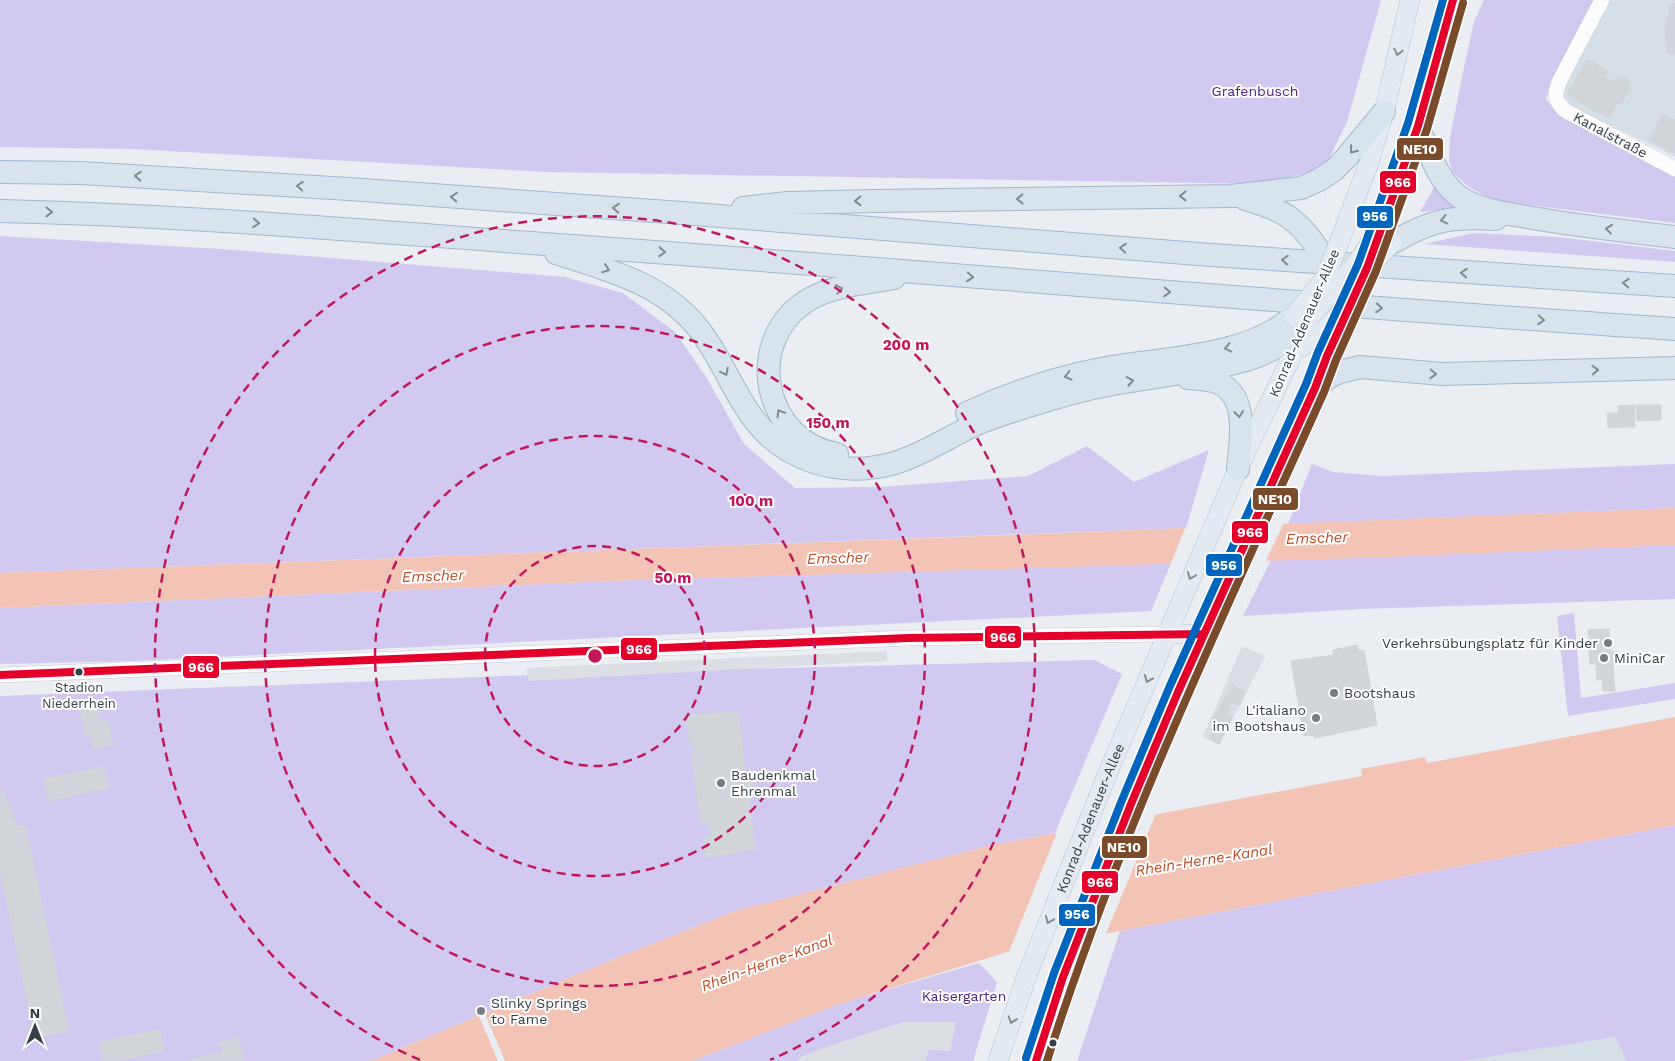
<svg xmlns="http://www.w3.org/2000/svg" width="1675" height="1061" font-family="'Work Sans',sans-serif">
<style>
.residential{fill:#d6dee6}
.industrial{fill:#d9dee4}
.green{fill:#d1c9ef}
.parking{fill:#dbdee3}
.water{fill:#f3c4b6}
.pier{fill:#eaedf2}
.building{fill:#d2d6db;stroke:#cfd5da}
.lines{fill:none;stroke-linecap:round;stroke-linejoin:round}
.minor-casing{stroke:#c7cbd0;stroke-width:16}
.major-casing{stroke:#b5c4d5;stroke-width:20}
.highway-casing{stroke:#a2b8cc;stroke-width:24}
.minor{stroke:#fcfcfd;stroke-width:15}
.major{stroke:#e3eaf1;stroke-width:19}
.highway{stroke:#d9e3ec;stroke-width:22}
.major-bridge-casing{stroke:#b5c4d5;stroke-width:20;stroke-linecap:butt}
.major-bridge{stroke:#e3eaf1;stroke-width:19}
.bus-1-casing{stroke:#fff;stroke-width:11}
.bus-2-casing{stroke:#fff;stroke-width:11}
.bus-3-casing{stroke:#fff;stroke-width:11}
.bus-1{stroke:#e4002b;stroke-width:8}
.bus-2{stroke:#7a4b2a;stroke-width:8}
.bus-3{stroke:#0065bd;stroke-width:8}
.oneway{stroke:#838c94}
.oneway2{stroke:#7e8992}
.ring{fill:none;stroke:#c2185b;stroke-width:2.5;stroke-dasharray:9 6}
.poi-dot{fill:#747c84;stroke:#fff;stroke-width:2}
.bus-dot{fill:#343f48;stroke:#fff;stroke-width:2}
.labels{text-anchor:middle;stroke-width:4;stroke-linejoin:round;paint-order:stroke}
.bus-label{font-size:13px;fill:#343f48;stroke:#fff}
.park-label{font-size:14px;fill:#4d2280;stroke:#fff}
.street-label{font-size:14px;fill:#343f48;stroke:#fff}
.poi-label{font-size:14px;fill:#343f48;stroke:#fff;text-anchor:start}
.water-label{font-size:15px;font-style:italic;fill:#bf4b23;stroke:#fff}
.centre{fill:#c2185b;stroke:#fff;stroke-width:2.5}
.ring-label{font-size:15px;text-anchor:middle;font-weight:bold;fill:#c2185b;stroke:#fff;stroke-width:4;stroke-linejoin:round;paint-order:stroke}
.line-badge{stroke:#fff;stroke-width:2}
.badge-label{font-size:14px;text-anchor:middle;font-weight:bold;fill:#fff}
</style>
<rect width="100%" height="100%" fill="#eaedf2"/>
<!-- residential -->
<path class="residential" d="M1610,0H1675V157L1565,103L1562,94Z
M1615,1037L1626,1061H1461Z"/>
<!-- industrial -->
<path class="industrial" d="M1242,646L1265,656L1219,745L1203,737Z"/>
<!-- green -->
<path class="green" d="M0,0H1381L1347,122L1324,169L1262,184L546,172L132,149L0,147Z
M1484,0H1594L1550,84L1546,99L1559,116L1675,177V223L1503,202L1485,196L1469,187L1452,172L1449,160L1450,138L1463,72L1474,22Z
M1436,184L1465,207L1420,212Z
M1474,233L1558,237L1675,251V262L1424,244Z
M0,236L221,249L565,277L623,293L675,332L706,377L744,444L795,488L880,487L1028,476L1087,446L1134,482L1209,450L1186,528L0,573Z
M1312,464L1333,472L1383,476L1675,464V508L1288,524Z
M1675,545V599L1362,609L1243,616L1271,560Z
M1171,563L1151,611L134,661L0,664V608L609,581Z
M1574,613L1581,698L1675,683V699L1568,716L1557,616Z
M1094,660L1122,674L1055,833L992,845L735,911L619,957L371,1061H0V696L581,673Z
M1675,825V1061H1626L1615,1037L1463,1061H1077L1120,931Z
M979,963L997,982L973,1061H925L928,1050L955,1022H904L832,1045L801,1057L797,1061H692L841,1003Z"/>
<!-- parking -->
<path class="parking" d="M887,651V661L529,681L526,668Z
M904,1022H956L950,1051L928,1050L925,1061H797L801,1057L832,1045Z"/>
<!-- water -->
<path class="water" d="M1675,508V545L1389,557L609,581L0,608V573L1062,533Z
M1675,717V825L1120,931L1014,950L842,1003L692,1061H371L619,957L735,911L992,845L1362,776L1361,769L1425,757L1427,763Z"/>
<!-- pier -->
<path class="pier" d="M1284,522L1265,563L1170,565L1186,526Z
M1157,811L1105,936L1008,954L1058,830Z
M484,1011L505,1061H498L478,1014Z"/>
<!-- building -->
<path class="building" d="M1670,4H1675V54L1667,53L1668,42H1665L1667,17H1669Z
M1587,59L1608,71L1604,78L1612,82L1614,79L1621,76L1629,80L1630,88L1621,104L1617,102L1609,118L1567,95Z
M1663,114L1675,120V154L1649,140Z
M1634,405L1635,427H1621L1618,406Z
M1636,405H1661V420L1637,421Z
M1607,413H1619L1621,427L1608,428Z
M1609,629L1611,652L1617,651L1618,663L1613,664L1615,691H1603L1602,679L1597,680L1596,664H1590L1588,630Z
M1357,645L1359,651L1364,650L1377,725L1315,738L1314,735L1304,736L1291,661L1334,655L1333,650Z
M1232,685L1246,692L1239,706L1232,702L1226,715L1223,713L1220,719L1215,717Z
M97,707L100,721L107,719L113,745L93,749L89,733L85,734L80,711Z
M738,711L746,775L721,779L724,795L748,792L755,849L705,858L703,837H711L709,823H701L691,751L696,750V745L690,746L686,716Z
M738,711L755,849L705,858L703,837H711L709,823H701L691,751L696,750V745L690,746L686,716Z
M1223,713L1232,718L1219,744L1209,739L1217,725L1210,722L1213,716L1220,719Z
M104,767L109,788L48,801L44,779Z
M751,774L754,791L748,792L746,775Z
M751,774L754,791L724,795L721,779Z
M0,790H2L10,806L17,826L25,825L69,1031L35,1038L0,870Z
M160,1029L164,1051L115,1061H103L99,1042Z
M238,1037L244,1061H185L222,1052L219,1042Z"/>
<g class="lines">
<defs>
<g id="minor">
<path id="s1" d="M1602,0L1559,82C1554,97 1554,100 1566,111L1675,169"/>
<path d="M0,675L908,638L1167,634"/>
</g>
<g id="major">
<path d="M1340,240L1370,160L1384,112L1410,0"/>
<path d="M1377,242L1418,126L1453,0"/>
<path d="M1302,347L1317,331L1330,312"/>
<path d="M1167,634H1204"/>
<path id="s2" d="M998,1061L1026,978L1109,770L1238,469L1307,324"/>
<path d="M1036,1061L1063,977L1131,804L1178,692L1292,440L1338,332"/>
</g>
<path id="highway" d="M1418,126C1428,149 1438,183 1461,198C1480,210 1504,213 1527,217C1576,226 1625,231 1675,237
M0,172L81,173L349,189L682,213L1211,255L1675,286
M1245,199C1283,210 1298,218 1320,252
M743,208L787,203L875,201L1231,196L1301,188L1319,180L1334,170L1345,159L1384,112
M0,211C177,215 354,230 531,243C912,270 1293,304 1675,329
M1392,243C1430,220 1452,216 1496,219
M556,253C608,270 662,283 698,328C731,369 740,422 789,451C815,466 847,472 876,467C913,462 945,438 979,423C1001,414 1025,407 1048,400C1077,391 1107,384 1137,380C1158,377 1179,373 1201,370C1239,363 1269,358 1298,330
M1188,378C1198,379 1210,379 1219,383C1250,398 1240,442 1238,469
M1315,388L1331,376L1340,372L1360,367L1442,374L1675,368
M967,413C1010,393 1054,378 1101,369C1163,357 1243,359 1293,317
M837,454C763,441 744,343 805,302C830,285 865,284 894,278"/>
</defs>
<!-- minor casing -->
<use href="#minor" class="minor-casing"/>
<!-- major casing -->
<use href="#major" class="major-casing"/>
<!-- highway casing -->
<use href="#highway" class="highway-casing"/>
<!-- minor -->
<use href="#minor" class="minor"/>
<!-- major -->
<use href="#major" class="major"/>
<!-- highway -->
<use href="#highway" class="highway"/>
<defs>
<path id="major-bridge" d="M1329,268L1340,240
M1368,268L1392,243
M1294,316L1325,278
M1309,318L1358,261L1371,242
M1338,332L1367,268L1373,251"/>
</defs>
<!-- major-bridge casing -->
<use href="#major-bridge" class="major-bridge-casing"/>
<!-- major-bridge -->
<use href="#major-bridge" class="major-bridge"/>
<defs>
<path id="bus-1" d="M0,675L908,638L1204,634
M1036,1061L1063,977L1131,804L1178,692L1315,388L1327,356L1367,268L1418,126L1453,0"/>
<path id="bus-2" d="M1047,1061C1120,831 1225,612 1324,392L1336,360L1376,271L1427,129L1463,3"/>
<path id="bus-3" d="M1026,1058L1054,973L1122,800L1169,688L1306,384L1318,352L1358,264L1408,123L1443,0"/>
</defs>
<!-- bus-1 casing -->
<use href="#bus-1" class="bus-1-casing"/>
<!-- bus-2 casing -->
<use href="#bus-2" class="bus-2-casing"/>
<!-- bus-3 casing -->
<use href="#bus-3" class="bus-3-casing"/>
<!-- bus-1 -->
<use href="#bus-1" class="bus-1"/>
<!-- bus-2 -->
<use href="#bus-2" class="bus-2"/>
<!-- bus-3 -->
<use href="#bus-3" class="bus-3"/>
</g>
<!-- one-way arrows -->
<defs><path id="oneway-chevron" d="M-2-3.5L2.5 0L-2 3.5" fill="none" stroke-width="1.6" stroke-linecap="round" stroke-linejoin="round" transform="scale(1.25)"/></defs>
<g class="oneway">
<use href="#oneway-chevron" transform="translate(1398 52) rotate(103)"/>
<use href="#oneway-chevron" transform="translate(1191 576) rotate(113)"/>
<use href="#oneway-chevron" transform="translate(1148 679) rotate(113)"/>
<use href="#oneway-chevron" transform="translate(1049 920) rotate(112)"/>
<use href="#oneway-chevron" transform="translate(1012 1020) rotate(109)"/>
</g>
<g class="oneway2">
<use href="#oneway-chevron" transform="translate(1353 150) rotate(128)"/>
<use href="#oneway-chevron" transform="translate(138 176) rotate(-177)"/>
<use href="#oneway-chevron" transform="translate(300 186) rotate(-176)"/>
<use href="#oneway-chevron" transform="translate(1183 196) rotate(179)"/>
<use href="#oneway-chevron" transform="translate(454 197) rotate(-176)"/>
<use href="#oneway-chevron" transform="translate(1020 199) rotate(179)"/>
<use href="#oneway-chevron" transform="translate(858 201) rotate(178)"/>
<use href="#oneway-chevron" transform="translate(616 208) rotate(-176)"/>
<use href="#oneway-chevron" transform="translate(49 212) rotate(1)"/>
<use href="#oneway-chevron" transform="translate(1444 220) rotate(167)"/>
<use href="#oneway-chevron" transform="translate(256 223) rotate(4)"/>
<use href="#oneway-chevron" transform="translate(1609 229) rotate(-173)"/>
<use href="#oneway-chevron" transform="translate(1123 248) rotate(-175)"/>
<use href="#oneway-chevron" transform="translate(662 252) rotate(4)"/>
<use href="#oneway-chevron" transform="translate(1285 260) rotate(-176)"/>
<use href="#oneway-chevron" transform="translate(606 269) rotate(19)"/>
<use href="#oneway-chevron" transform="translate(1464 273) rotate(-176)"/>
<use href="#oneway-chevron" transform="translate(970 277) rotate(4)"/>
<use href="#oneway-chevron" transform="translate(1626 283) rotate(-176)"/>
<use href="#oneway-chevron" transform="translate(839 289) rotate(-11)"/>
<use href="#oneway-chevron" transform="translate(1167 292) rotate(4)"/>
<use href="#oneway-chevron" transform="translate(1379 308) rotate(5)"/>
<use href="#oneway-chevron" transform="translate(1541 320) rotate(4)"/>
<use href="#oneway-chevron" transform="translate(1228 348) rotate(167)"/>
<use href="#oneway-chevron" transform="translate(1595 370) rotate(-2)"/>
<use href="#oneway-chevron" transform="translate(725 372) rotate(62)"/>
<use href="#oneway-chevron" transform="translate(1433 374) rotate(3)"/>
<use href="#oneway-chevron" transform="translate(1068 376) rotate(166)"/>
<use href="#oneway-chevron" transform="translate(1130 381) rotate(-10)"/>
<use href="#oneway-chevron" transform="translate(780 413) rotate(-121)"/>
<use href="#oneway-chevron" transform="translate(1239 414) rotate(83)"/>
</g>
<!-- distance rings -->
<g class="ring">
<circle cx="595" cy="656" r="110"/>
<circle cx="595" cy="656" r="220"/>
<circle cx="595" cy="656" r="330"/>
<path d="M420 1060A440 440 0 1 1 770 1060"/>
</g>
<!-- markers -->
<g class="poi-dot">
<circle cx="1608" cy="643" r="5"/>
<circle cx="1604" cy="658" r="5"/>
<circle cx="1334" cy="693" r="5"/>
<circle cx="1316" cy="718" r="5"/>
<circle cx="721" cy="783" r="5"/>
<circle cx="481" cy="1011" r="5"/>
</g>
<g class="bus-dot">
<circle cx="79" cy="672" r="4.5"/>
<circle cx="1053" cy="1043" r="4.5"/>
</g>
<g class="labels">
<!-- bus labels -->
<g class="bus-label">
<text x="79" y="692">Stadion<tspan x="79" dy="16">Niederrhein</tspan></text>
</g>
<!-- park labels -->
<g class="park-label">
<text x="1255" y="96">Grafenbusch</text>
<text x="964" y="1001">Kaisergarten</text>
</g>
<!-- street labels -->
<g class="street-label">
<text dy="5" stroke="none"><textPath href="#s1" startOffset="176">Kanalstraße</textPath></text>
<text transform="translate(1304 323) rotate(-67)" y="5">Konrad-Adenauer-Allee</text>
<text dy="5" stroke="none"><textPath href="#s2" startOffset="260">Konrad-Adenauer-Allee</textPath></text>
</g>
<!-- poi labels -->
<g class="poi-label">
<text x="1598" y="648" text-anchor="end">Verkehrsübungsplatz für Kinder</text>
<text x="1614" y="663">MiniCar</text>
<text x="1344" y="698">Bootshaus</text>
<text x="1306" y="715" text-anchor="end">L'italiano<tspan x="1306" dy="16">im Bootshaus</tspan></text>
<text x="731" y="780">Baudenkmal<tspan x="731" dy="16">Ehrenmal</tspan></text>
<text x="491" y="1008">Slinky Springs<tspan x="491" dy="16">to Fame</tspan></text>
</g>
<!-- water labels -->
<g class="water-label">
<text transform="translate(1317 538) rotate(-2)" y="5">Emscher</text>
<text transform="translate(838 558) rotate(-2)" y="5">Emscher</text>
<text transform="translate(433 576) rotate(-2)" y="5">Emscher</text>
<text transform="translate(1204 860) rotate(-9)" y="5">Rhein-Herne-Kanal</text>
<text transform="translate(767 963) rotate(-20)" y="5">Rhein-Herne-Kanal</text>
</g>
</g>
<circle cx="595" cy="656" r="8" class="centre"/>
<g class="ring-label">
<text x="906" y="350">200 m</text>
<text x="828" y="428">150 m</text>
<text x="751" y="506">100 m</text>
<text x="673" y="583">50 m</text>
</g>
<g class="line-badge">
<rect x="1396" y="137" width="48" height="24" rx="5" fill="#7a4b2a"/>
<rect x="1379" y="170" width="38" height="24" rx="5" fill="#e4002b"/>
<rect x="1356" y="205" width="38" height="24" rx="5" fill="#0065bd"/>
<rect x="1252" y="487" width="47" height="24" rx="5" fill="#7a4b2a"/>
<rect x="1231" y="520" width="38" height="24" rx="5" fill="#e4002b"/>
<rect x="1205" y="553" width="38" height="24" rx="5" fill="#0065bd"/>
<rect x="984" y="625" width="38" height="24" rx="5" fill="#e4002b"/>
<rect x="620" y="637" width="38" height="24" rx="5" fill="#e4002b"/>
<rect x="182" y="655" width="38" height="24" rx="5" fill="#e4002b"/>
<rect x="1101" y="835" width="47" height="24" rx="5" fill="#7a4b2a"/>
<rect x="1081" y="870" width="38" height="24" rx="5" fill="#e4002b"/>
<rect x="1058" y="903" width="38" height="24" rx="5" fill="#0065bd"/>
</g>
<g class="badge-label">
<text x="1420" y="154">NE10</text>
<text x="1398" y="187">966</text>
<text x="1375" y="221">956</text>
<text x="1275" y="504">NE10</text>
<text x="1250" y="537">966</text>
<text x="1224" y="570">956</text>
<text x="1003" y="642">966</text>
<text x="639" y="654">966</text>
<text x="201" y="672">966</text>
<text x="1124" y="852">NE10</text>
<text x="1100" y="887">966</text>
<text x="1077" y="919">956</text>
</g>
<!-- north arrow -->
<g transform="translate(35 1026)" stroke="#ffffff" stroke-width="4" paint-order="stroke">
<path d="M0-4L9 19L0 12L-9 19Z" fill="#343f48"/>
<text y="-8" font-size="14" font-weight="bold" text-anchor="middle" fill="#343f48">N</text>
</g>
</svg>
